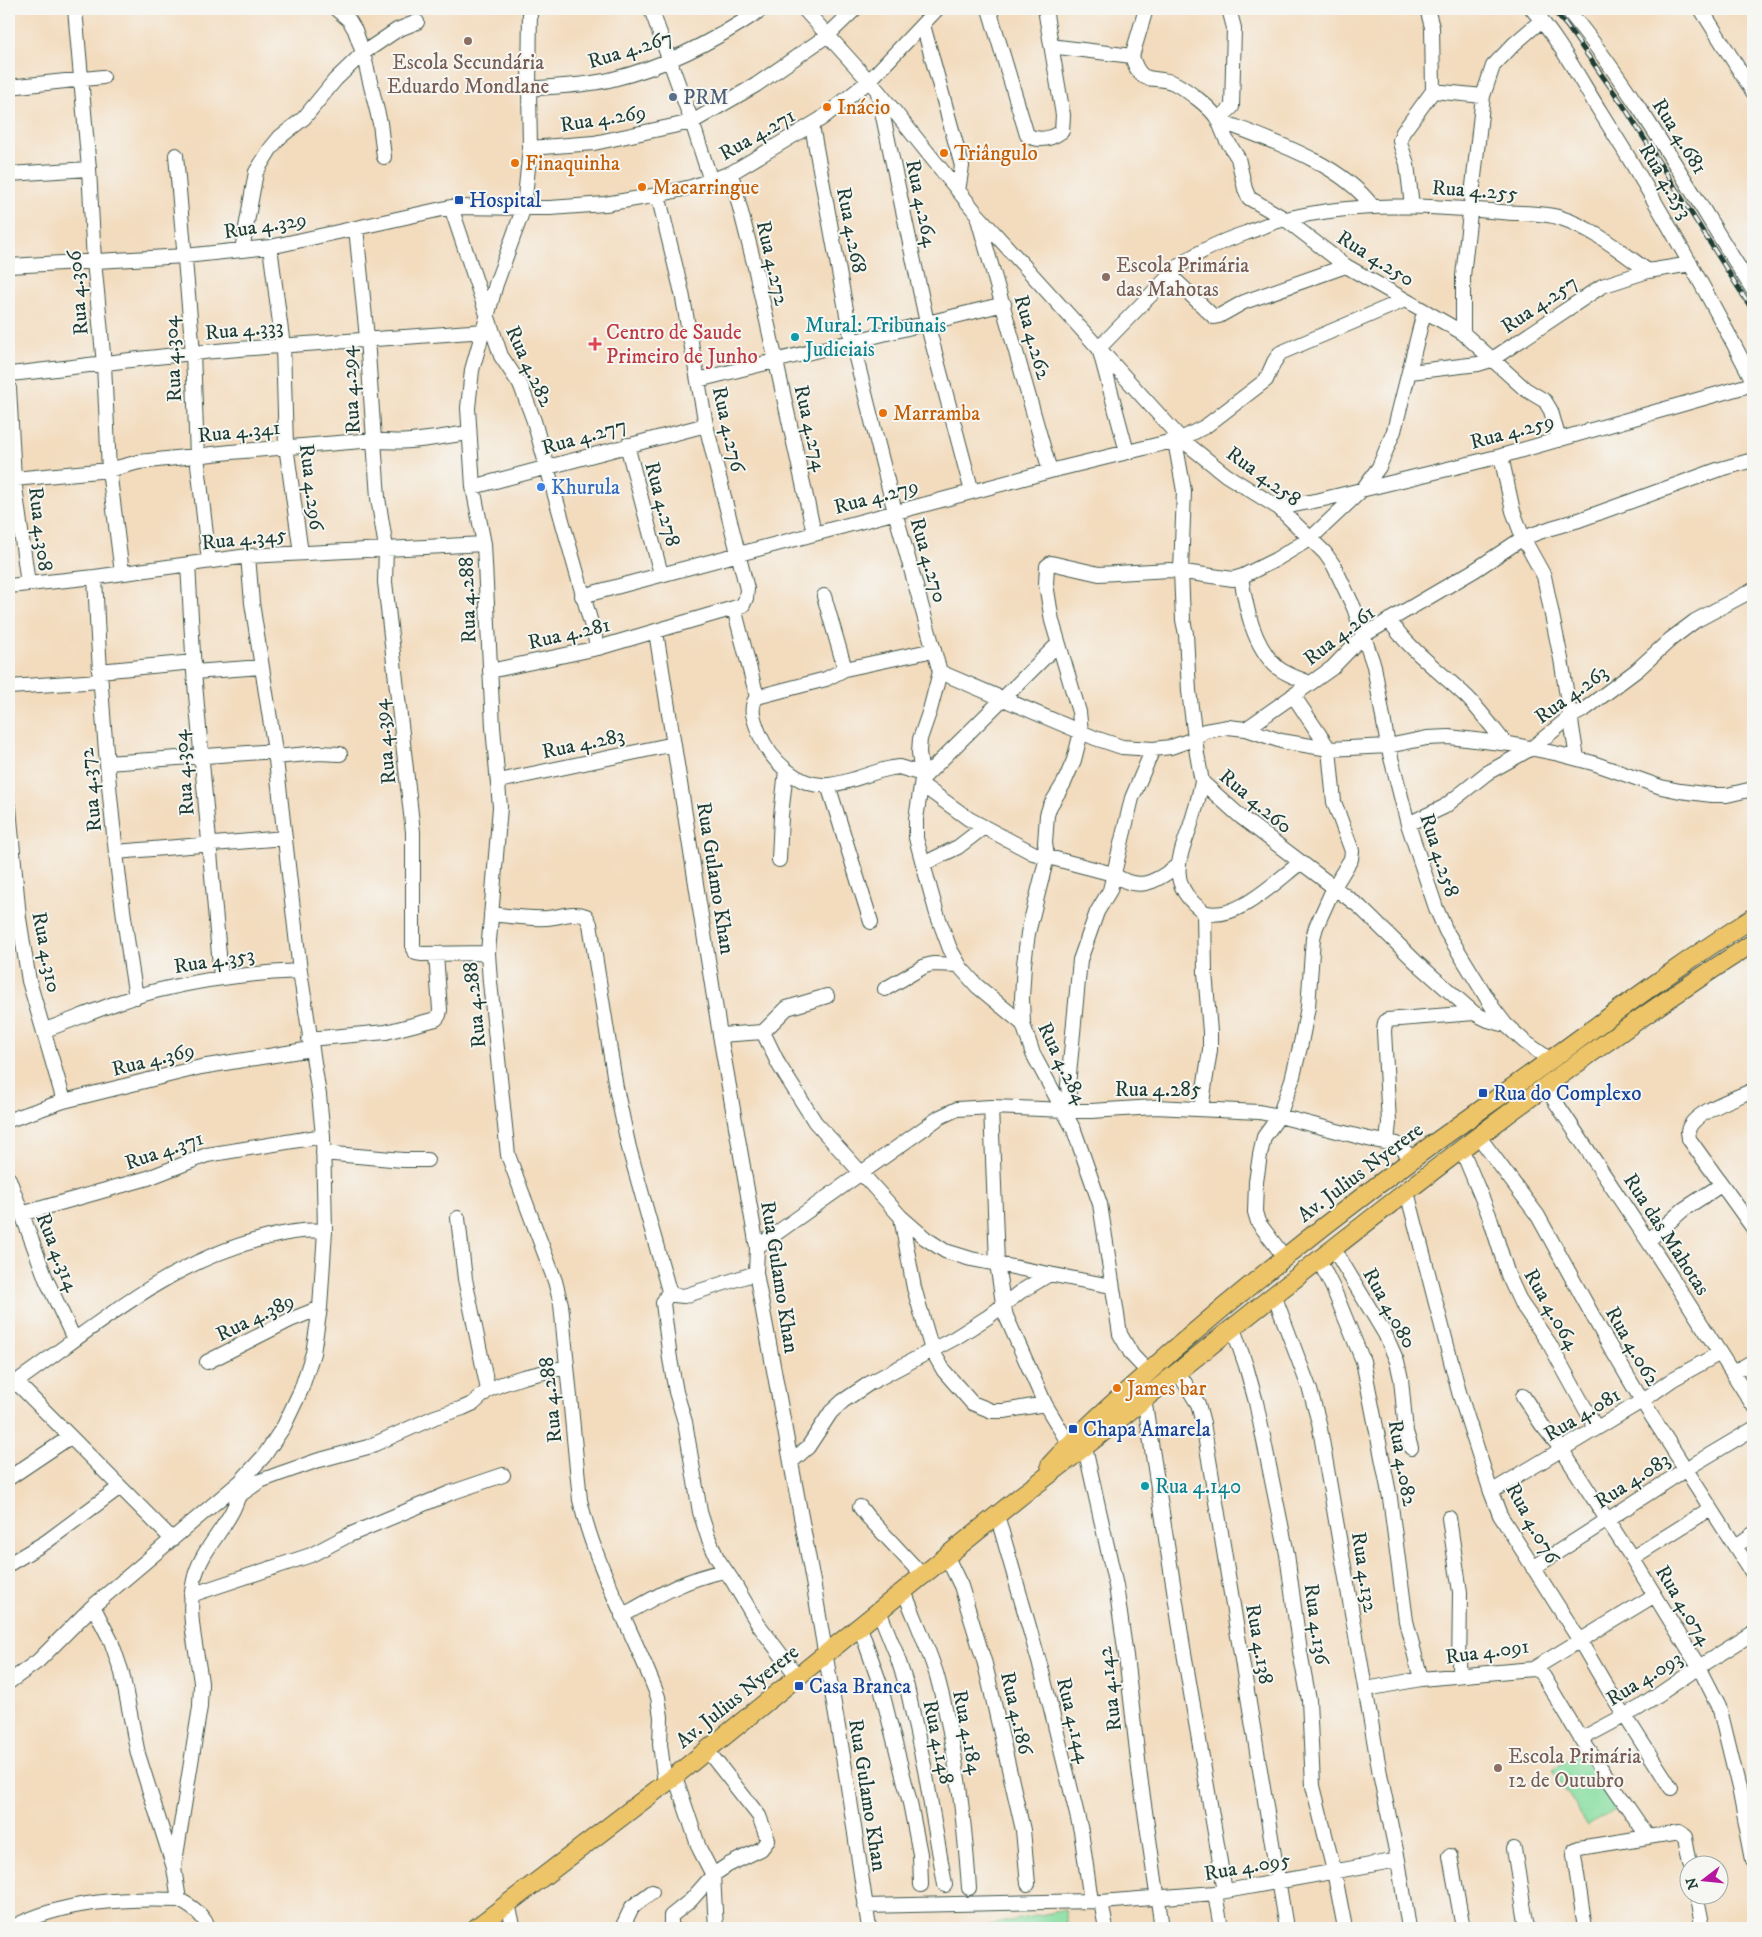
<svg xmlns="http://www.w3.org/2000/svg" width="1762" height="1937" font-family="'IM FELL DW Pica',serif">
<style>
.green{fill:#88dea1;stroke:#548e6a}
.lines{fill:none;stroke-linecap:round;stroke-linejoin:round}
.minor-casing{stroke:#3f5549;stroke-width:16}
.major-casing{stroke:#3f5549;stroke-width:20}
.minor{stroke:#fff;stroke-width:14}
.major{stroke:#eec469;stroke-width:18}
.rail-casing{stroke:#1f3d34;stroke-width:5}
.rail{stroke:#f6f6f2;stroke-width:3;stroke-dasharray:9;stroke-linecap:butt}
.education-dot{fill:#8d6e63;stroke:#f6f6f2;stroke-width:2}
.service-dot{fill:#5c6f8a;stroke:#f6f6f2;stroke-width:2}
.food-dot{fill:#e8710a;stroke:#f6f6f2;stroke-width:2}
.transit-dot{fill:#1a4fb4;stroke:#f6f6f2;stroke-width:2}
.culture-dot{fill:#0f9aa8;stroke:#f6f6f2;stroke-width:2}
.health-dot{fill:#e0444e;stroke:#f6f6f2;stroke-width:2}
.shop-dot{fill:#3f7fe0;stroke:#f6f6f2;stroke-width:2}
.labels{text-anchor:middle;stroke-width:4;stroke-linejoin:round;paint-order:stroke}
.street-label{font-size:21px;fill:#1f3d34;stroke:#f6f6f2}
.education-label{font-size:21px;fill:#785e54;stroke:#f6f6f2;text-anchor:start}
.service-label{font-size:21px;fill:#4e5e75;stroke:#f6f6f2;text-anchor:start}
.food-label{font-size:21px;fill:#c56008;stroke:#f6f6f2;text-anchor:start}
.transit-label{font-size:21px;fill:#164399;stroke:#f6f6f2;text-anchor:start}
.culture-label{font-size:21px;fill:#0d838f;stroke:#f6f6f2;text-anchor:start}
.health-label{font-size:21px;fill:#be3a42;stroke:#f6f6f2;text-anchor:start}
.shop-label{font-size:21px;fill:#366cbe;stroke:#f6f6f2;text-anchor:start}
</style>
<rect width="100%" height="100%" fill="#f6f6f2"/>
<filter id="ink" filterUnits="userSpaceOnUse"><feTurbulence type="fractalNoise" baseFrequency=".02" numOctaves="2"/><feDisplacementMap in="SourceGraphic" scale="10" xChannelSelector="R" yChannelSelector="G"/><feConvolveMatrix kernelMatrix="1 2 1 2 8 2 1 2 1" color-interpolation-filters="sRGB"/></filter>
<filter id="wash" filterUnits="userSpaceOnUse"><feTurbulence type="fractalNoise" baseFrequency=".0096" numOctaves="4" result="noise"/><feDisplacementMap in="SourceGraphic" scale="20" xChannelSelector="R" yChannelSelector="G"/><feGaussianBlur stdDeviation="1.12" result="paint"/><feColorMatrix in="noise" values="0 0 0 0 0 0 0 0 0 0 0 0 0 0 0 0 0 1.4 0 .05"/><feComposite in="paint" operator="in"/></filter>
<g filter="url(#wash)">
<rect width="100%" height="100%" fill="#f3dbbd"/>
<!-- green -->
<path class="green" d="M1580,1752L1616,1808L1588,1826L1552,1770Z
M1065,1910L1068,1928H974Z"/>
</g>
<g filter="url(#ink)">
<g class="lines">
<defs>
<path id="minor" d="M75,9L89,169L94,261L104,364L109,470L122,573
M336,9L349,20L355,30L363,53L380,123L384,157
M530,9L529,89L530,148L524,207L496,284L487,317L472,370L468,408L473,487L484,544L493,727L500,807L488,953L490,982L508,1155L555,1281L561,1304L580,1500C596,1570 633,1630 658,1697L661,1717L660,1744L665,1783
M651,9L692,122L711,181
M804,9L878,91L977,214L1181,439L1226,475L1279,508L1325,553L1334,566L1354,608L1374,666L1388,746L1408,824L1436,908L1446,931L1493,1008L1506,1025L1525,1042L1549,1059
M989,9L1027,135C1039,142 1051,139 1062,131L1063,115L1045,9
M1229,9L1234,28L1232,107L1218,120L1226,139L1238,158L1245,189L1249,198L1285,219L1346,266L1463,333L1525,389L1545,401L1551,411L1559,440
M1532,9C1559,40 1579,78 1601,113C1656,200 1706,290 1753,381
M1567,9C1638,96 1693,195 1753,290
M1701,9L1753,92
M923,25L962,166L958,191
M1058,47L1132,56
M1132,56C1141,88 1153,74 1174,83C1187,90 1212,108 1218,120C1269,140 1340,162 1373,207
M1132,56L1146,9
M9,87L103,77
M529,89C556,86 586,86 613,79C667,66 716,40 762,9
M1433,91L1483,96
M878,93L927,323L972,492
M812,126L852,342L895,512L940,672L930,710L920,739L919,752L922,779L916,819V838L923,864L937,914L950,949L961,968L977,986L1023,1024L1033,1054L1074,1130L1100,1204L1120,1334L1132,1355L1148,1372
M530,148L594,143L692,122L756,85L828,35L855,9
M176,155L193,353L197,456L209,561
M731,173L755,267L814,533
M9,174L89,169
M1412,206L1407,164L1401,146L1400,140L1403,132L1433,91L1432,27L1427,9
M451,207L501,356L521,386L534,421L598,648
M978,219L1050,471
M356,228L367,338L378,498L386,548L385,582L413,832V949L416,953L422,954L488,953
M270,247L283,346L286,446L301,553
M242,250L256,172L271,148L280,137L304,118L335,80L363,53L397,30L417,22
M9,266L185,256L270,247L451,207L550,208L605,204L658,195L691,187L731,173L821,119L869,81L937,9
M1170,275L1214,317L1219,316L1244,302L1346,266
M1463,333V276L1483,96L1493,66L1514,44L1542,20
M1410,372L1478,364L1491,360L1602,286L1648,271L1691,264
M9,374C71,368 132,359 194,353C290,344 387,339 483,331
M698,380L1004,304
M9,388L14,479L28,584
M1175,441L1184,491L1181,571L1183,620L1186,634L1189,691L1197,754L1202,782L1241,817L1360,907L1416,962L1474,1013L1488,1020L1506,1025
M627,445L661,574
M1127,452L1099,348L1179,266C1199,251 1222,241 1246,233C1259,228 1272,222 1286,219C1356,202 1429,205 1501,212C1521,214 1542,212 1561,218C1594,229 1620,251 1648,271
M1501,456L1513,511L1523,538L1544,576L1561,659L1577,758
M14,479L109,470L139,462L231,452L374,440C405,445 438,437 469,433
M473,487L706,425
M1279,508L1324,499L1501,456L1753,384
M188,564L194,672L221,977
M95,577C101,718 113,858 136,997
M1241,577C1246,608 1253,646 1278,668C1287,675 1300,679 1310,683
M9,586L95,577L248,556L484,544
M582,596L1050,471L1181,439L1206,426L1266,380L1274,362L1280,353L1405,300
M824,596L845,669
M734,608L757,697C748,708 755,722 759,733C770,760 798,788 829,785C850,783 870,772 892,768L899,767L922,774
M1389,620C1410,651 1441,672 1468,698C1481,712 1493,728 1505,743
M656,632L720,1035L757,1247L756,1273L814,1587L847,1780L869,1928
M99,671L194,662
M490,671L598,648L734,608L743,605L746,598L747,589L706,425L682,293L658,195
M194,672L262,667
M940,672L1095,738L1122,747L1153,749L1171,747L1191,740L1205,731L1228,727L1246,729L1281,741L1329,749L1388,746L1427,738L1449,737L1510,744L1559,754L1593,763L1661,787L1680,791L1712,795H1727L1753,789
M9,687L100,681
M757,697L826,679L845,669L934,650
M1246,729L1332,668L1364,635L1475,570L1523,538L1551,528L1579,520L1717,470L1753,460
M275,757L319,753L340,754
M107,763L275,751
M922,779L1058,644
M499,781L674,744
M828,785L871,922
M922,785L969,819L1033,853L1113,874C1138,892 1155,883 1178,865
M9,808L19,918L29,981L64,1101
M1408,824L1444,807L1487,773L1532,748L1570,717L1585,709L1637,670L1671,639L1695,621L1753,590
M116,852L285,838
M779,860L781,816L786,770
M923,864L958,847L984,827
M1204,912C1235,923 1276,881 1300,863
M491,914C510,916 528,919 547,918C560,917 573,911 586,916L590,924L616,1088L629,1148L669,1291L674,1295L684,1296L756,1273
M885,989L925,966L933,964L959,965
M1023,1024L1022,998L1024,964L1028,933L1047,857L1045,843L1047,815L1050,806L1064,783L1074,760L1081,732L1079,712L1052,621L1046,584L1047,566L1051,563L1099,574L1170,570L1233,579L1243,576L1275,560L1311,538L1363,489L1379,467L1394,431L1424,312
M45,1030C84,1016 123,998 164,989C209,978 254,973 300,971
M763,1032L779,1065L815,1122L901,1217L925,1238L945,1251L971,1259L1111,1286
M720,1035L763,1032L787,1008L827,996
M309,1039L386,1032L436,1019L439,1015L440,1010L436,954
M1545,1086L1658,1256L1753,1405
M1751,1091C1736,1098 1691,1113 1688,1131C1688,1133 1689,1136 1689,1139L1753,1228
M991,1107L997,1263L1003,1303L1006,1316L1045,1404L1069,1444
M1201,1109L1210,1050V1032L1205,972L1204,912C1168,886 1177,862 1190,827C1195,812 1199,797 1202,782
M1071,1110L1068,1085L1080,960L1097,912L1110,890L1132,798L1153,749
M9,1120L64,1101L201,1067L311,1049
M1479,1137L1538,1216L1605,1338L1642,1401L1753,1574
M1387,1142L1389,1123L1384,1031L1385,1023L1387,1020L1474,1013
M1462,1150L1489,1215L1508,1275L1521,1303L1549,1343L1596,1428
M323,1153L403,1160H427
M9,1179L46,1279L74,1339
M1407,1192L1459,1392L1491,1492L1500,1515L1580,1641L1608,1689L1671,1788
M21,1214L148,1178L207,1155L323,1136
M901,1217L914,1288L932,1350L944,1371L972,1403L992,1411H1004L1045,1404
M458,1218L465,1279L488,1390
M1648,1241L1684,1209L1721,1185
M757,1247L940,1117L957,1109L991,1107L1091,1111L1155,1107L1259,1112L1279,1116L1368,1139L1397,1144L1413,1159
M1334,1249L1385,1334L1397,1361L1401,1379L1406,1432L1411,1448
M1285,1258L1258,1222L1255,1212L1256,1182L1260,1155L1264,1137L1279,1116L1292,1080L1301,1043L1308,1007L1313,938L1316,927L1334,887L1351,859L1352,851L1334,802L1329,749L1293,695
M1319,1260L1333,1288L1363,1361L1390,1498L1406,1621L1421,1679
M669,1291L663,1303L670,1359L676,1392L685,1422L700,1512L708,1537L717,1558L732,1580L758,1624L797,1676
M1274,1295L1310,1390L1319,1423L1380,1774L1398,1860L1409,1928
M1233,1328L1246,1366L1256,1402L1287,1554L1300,1652L1309,1700L1313,1786L1334,1871L1345,1928
M207,1362L290,1320L320,1308
M1178,1372L1198,1404L1203,1423L1286,1928
M1733,1373L1753,1361
M16,1382L172,1539
M9,1387C90,1331 166,1262 265,1238C285,1233 303,1229 325,1231
M1523,1396L1542,1425L1562,1450L1632,1558L1699,1667L1719,1706L1739,1788L1753,1860
M1144,1398L1183,1647L1225,1891
M1085,1448L1116,1586L1126,1656L1140,1777L1162,1928
M791,1462L808,1447L831,1412L843,1401L870,1383L955,1338L988,1317L1020,1292L1050,1274
M9,1478L70,1437
M1491,1492L1642,1401L1673,1379L1720,1353
M240,1495L260,1481L279,1474L316,1461L368,1447L435,1417L463,1408L474,1403L488,1390L502,1384L523,1377L567,1367
M860,1507L867,1516L923,1576
M997,1515L1042,1672L1081,1831L1091,1901L1101,1902L1106,1928
M1449,1518L1460,1592L1459,1675
M1736,1546L1753,1534
M947,1557L961,1586L985,1664L1023,1830L1028,1884
M1632,1558L1710,1509
M9,1564L46,1542L120,1487
M1533,1568L1686,1469L1753,1429
M904,1591C915,1619 928,1647 937,1676C956,1745 964,1817 969,1888
M191,1595L311,1555L349,1535L450,1493L503,1475
M93,1606L111,1641L122,1673L138,1754L174,1868L179,1900C193,1907 202,1914 209,1928
M879,1611L896,1653L907,1687L925,1770L945,1885
M622,1616C657,1596 684,1579 725,1571
M860,1627L880,1684L910,1803L920,1854L921,1885
M1533,1669L1539,1671L1544,1677L1581,1739L1648,1837L1679,1832L1685,1837L1690,1864
M9,1682L38,1661L93,1606L241,1481L264,1456L284,1426L301,1390L313,1353L320,1308L325,1231L323,1136L319,1095L300,971L275,751L252,603L248,556
M1366,1689L1421,1679L1533,1669L1655,1595
M1581,1739L1639,1708L1699,1667L1753,1633
M675,1776L699,1848L713,1875L716,1928
M1514,1849L1527,1928
M1450,1856L1463,1928
M174,1868L200,1707C200,1699 201,1691 201,1683C197,1649 186,1615 194,1580C202,1543 239,1520 241,1481
M1215,1893L1221,1928
M1696,1894L1703,1928
M1101,1902L1215,1893L1398,1860
M508,1905L514,1928
M865,1906L1091,1901
M11,1928C61,1901 123,1898 179,1900
M622,1928L632,1907L652,1892
M671,1928V1916L691,1900L713,1875L728,1865L761,1849L768,1840L759,1816L707,1750
M1585,1928L1574,1855L1575,1850L1579,1848L1648,1837"/>
<path id="major" d="M1050,1465C1087,1424 1130,1389 1171,1352C1273,1264 1379,1181 1489,1104C1577,1042 1662,975 1753,918
M476,1928L675,1776L1022,1495C1095,1441 1164,1382 1235,1326C1403,1193 1572,1059 1753,943"/>
</defs>
<!-- minor casing -->
<use href="#minor" class="minor-casing"/>
<!-- major casing -->
<use href="#major" class="major-casing"/>
<!-- minor -->
<use href="#minor" class="minor"/>
<!-- major -->
<use href="#major" class="major"/>
<defs>
<path id="rail" d="M1552,9L1567,26L1623,105L1753,311"/>
</defs>
<!-- rail casing -->
<use href="#rail" class="rail-casing"/>
<!-- rail -->
<use href="#rail" class="rail"/>
</g>
</g>
<!-- markers -->
<g class="education-dot">
<circle cx="468" cy="41" r="5"/>
<circle cx="1106" cy="277" r="5"/>
<circle cx="1498" cy="1768" r="5"/>
</g>
<circle class="service-dot" cx="673" cy="97" r="5"/>
<g class="food-dot">
<circle cx="827" cy="107" r="5"/>
<circle cx="944" cy="153" r="5"/>
<circle cx="515" cy="163" r="5"/>
<circle cx="642" cy="187" r="5"/>
<circle cx="883" cy="413" r="5"/>
<circle cx="1117" cy="1388" r="5"/>
</g>
<g class="transit-dot">
<rect x="454" y="195" width="10" height="10" rx="2.5"/>
<rect x="1478" y="1088" width="10" height="10" rx="2.5"/>
<rect x="1068" y="1424" width="10" height="10" rx="2.5"/>
<rect x="794" y="1681" width="10" height="10" rx="2.5"/>
</g>
<g class="culture-dot">
<circle cx="795" cy="337" r="5"/>
<circle cx="1145" cy="1486" r="5"/>
</g>
<path class="health-dot" d="M592.5 336.5h5v5h5v5h-5v5h-5v-5h-5v-5h5z"/>
<circle class="shop-dot" cx="541" cy="487" r="5"/>
<g class="labels">
<!-- street labels -->
<g class="street-label">
<text transform="translate(630 49) rotate(-17)" y="7">Rua 4.267</text>
<text transform="translate(603 118) rotate(-9)" y="7">Rua 4.269</text>
<text transform="translate(757 134) rotate(-30)" y="7">Rua 4.271</text>
<text transform="translate(1680 136) rotate(58)" y="7">Rua 4.681</text>
<text transform="translate(1666 181) rotate(59)" y="7">Rua 4.253</text>
<text transform="translate(1475 190) rotate(4)" y="7">Rua 4.255</text>
<text transform="translate(922 203) rotate(78)" y="7">Rua 4.264</text>
<text transform="translate(265 225) rotate(-9)" y="7">Rua 4.329</text>
<text transform="translate(852 230) rotate(79)" y="7">Rua 4.268</text>
<text transform="translate(1376 258) rotate(32)" y="7">Rua 4.250</text>
<text transform="translate(773 263) rotate(77)" y="7">Rua 4.272</text>
<text transform="translate(77 293) rotate(-95)" y="7">Rua 4.306</text>
<text transform="translate(1539 304) rotate(-34)" y="7">Rua 4.257</text>
<text transform="translate(244 329) rotate(-5)" y="7">Rua 4.333</text>
<text transform="translate(1033 337) rotate(74)" y="7">Rua 4.262</text>
<text transform="translate(172 359) rotate(-93)" y="7">Rua 4.304</text>
<text transform="translate(530 366) rotate(65)" y="7">Rua 4.282</text>
<text transform="translate(350 390) rotate(-94)" y="7">Rua 4.294</text>
<text transform="translate(811 428) rotate(77)" y="7">Rua 4.274</text>
<text transform="translate(729 429) rotate(77)" y="7">Rua 4.276</text>
<text transform="translate(239 431) rotate(-6)" y="7">Rua 4.341</text>
<text transform="translate(1512 431) rotate(-15)" y="7">Rua 4.259</text>
<text transform="translate(584 436) rotate(-16)" y="7">Rua 4.277</text>
<text transform="translate(1264 476) rotate(36)" y="7">Rua 4.258</text>
<text transform="translate(312 487) rotate(83)" y="7">Rua 4.296</text>
<text transform="translate(876 496) rotate(-15)" y="7">Rua 4.279</text>
<text transform="translate(663 504) rotate(75)" y="7">Rua 4.278</text>
<text transform="translate(41 529) rotate(83)" y="7">Rua 4.308</text>
<text transform="translate(244 538) rotate(-6)" y="7">Rua 4.345</text>
<text transform="translate(929 560) rotate(74)" y="7">Rua 4.270</text>
<text transform="translate(467 600) rotate(-92)" y="7">Rua 4.288</text>
<text transform="translate(569 633) rotate(-13)" y="7">Rua 4.281</text>
<text transform="translate(1339 635) rotate(-38)" y="7">Rua 4.261</text>
<text transform="translate(1571 694) rotate(-36)" y="7">Rua 4.263</text>
<text transform="translate(384 742) rotate(-96)" y="7">Rua 4.394</text>
<text transform="translate(583 743) rotate(-12)" y="7">Rua 4.283</text>
<text transform="translate(183 773) rotate(-95)" y="7">Rua 4.304</text>
<text transform="translate(90 790) rotate(-96)" y="7">Rua 4.372</text>
<text transform="translate(1256 801) rotate(40)" y="7">Rua 4.260</text>
<text transform="translate(1440 855) rotate(72)" y="7">Rua 4.258</text>
<text transform="translate(716 878) rotate(81)" y="7">Rua Gulamo Khan</text>
<text transform="translate(47 952) rotate(79)" y="7">Rua 4.310</text>
<text transform="translate(214 960) rotate(-9)" y="7">Rua 4.353</text>
<text transform="translate(474 1005) rotate(-96)" y="7">Rua 4.288</text>
<text transform="translate(153 1059) rotate(-14)" y="7">Rua 4.369</text>
<text transform="translate(1063 1063) rotate(64)" y="7">Rua 4.284</text>
<text x="1158" y="1096">Rua 4.285</text>
<text transform="translate(164 1150) rotate(-19)" y="7">Rua 4.371</text>
<text transform="translate(1360 1172) rotate(-37)" y="7">Av. Julius Nyerere</text>
<text transform="translate(1667 1234) rotate(57)" y="7">Rua das Mahotas</text>
<text transform="translate(58 1252) rotate(68)" y="7">Rua 4.314</text>
<text transform="translate(780 1277) rotate(81)" y="7">Rua Gulamo Khan</text>
<text transform="translate(1390 1308) rotate(61)" y="7">Rua 4.080</text>
<text transform="translate(1552 1309) rotate(60)" y="7">Rua 4.064</text>
<text transform="translate(255 1317) rotate(-26)" y="7">Rua 4.389</text>
<text transform="translate(1633 1346) rotate(60)" y="7">Rua 4.062</text>
<text transform="translate(550 1400) rotate(-96)" y="7">Rua 4.288</text>
<text transform="translate(1582 1414) rotate(-31)" y="7">Rua 4.081</text>
<text transform="translate(1403 1463) rotate(80)" y="7">Rua 4.082</text>
<text transform="translate(1632 1480) rotate(-33)" y="7">Rua 4.083</text>
<text transform="translate(1533 1523) rotate(61)" y="7">Rua 4.076</text>
<text transform="translate(1365 1572) rotate(81)" y="7">Rua 4.132</text>
<text transform="translate(1684 1605) rotate(59)" y="7">Rua 4.074</text>
<text transform="translate(1317 1624) rotate(82)" y="7">Rua 4.136</text>
<text transform="translate(1260 1644) rotate(80)" y="7">Rua 4.138</text>
<text transform="translate(1487 1651) rotate(-8)" y="7">Rua 4.091</text>
<text transform="translate(1644 1678) rotate(-32)" y="7">Rua 4.093</text>
<text transform="translate(1109 1689) rotate(-97)" y="7">Rua 4.142</text>
<text transform="translate(737 1696) rotate(-39)" y="7">Av. Julius Nyerere</text>
<text transform="translate(1017 1713) rotate(77)" y="7">Rua 4.186</text>
<text transform="translate(1074 1720) rotate(76)" y="7">Rua 4.144</text>
<text transform="translate(968 1732) rotate(79)" y="7">Rua 4.184</text>
<text transform="translate(939 1742) rotate(78)" y="7">Rua 4.148</text>
<text transform="translate(868 1795) rotate(81)" y="7">Rua Gulamo Khan</text>
<text transform="translate(1247 1866) rotate(-10)" y="7">Rua 4.095</text>
</g>
<!-- education labels -->
<g class="education-label">
<text x="468" y="69" text-anchor="middle">Escola Secundária<tspan x="468" dy="24">Eduardo Mondlane</tspan></text>
<text x="1116" y="272">Escola Primária<tspan x="1116" dy="24">das Mahotas</tspan></text>
<text x="1508" y="1763">Escola Primária<tspan x="1508" dy="24">12 de Outubro</tspan></text>
</g>
<!-- service labels -->
<g class="service-label">
<text x="683" y="104">PRM</text>
</g>
<!-- food labels -->
<g class="food-label">
<text x="837" y="114">Inácio</text>
<text x="954" y="160">Triângulo</text>
<text x="525" y="170">Finaquinha</text>
<text x="652" y="194">Macarringue</text>
<text x="893" y="420">Marramba</text>
<text x="1127" y="1395">James bar</text>
</g>
<!-- transit labels -->
<g class="transit-label">
<text x="469" y="207">Hospital</text>
<text x="1493" y="1100">Rua do Complexo</text>
<text x="1083" y="1436">Chapa Amarela</text>
<text x="809" y="1693">Casa Branca</text>
</g>
<!-- culture labels -->
<g class="culture-label">
<text x="805" y="332">Mural: Tribunais<tspan x="805" dy="24">Judiciais</tspan></text>
<text x="1155" y="1493">Rua 4.140</text>
</g>
<!-- health labels -->
<g class="health-label">
<text x="606" y="339">Centro de Saude<tspan x="606" dy="24">Primeiro de Junho</tspan></text>
</g>
<!-- shop labels -->
<g class="shop-label">
<text x="551" y="494">Khurula</text>
</g>
</g>
<!-- margin -->
<rect width="1762" height="1937" fill="none" stroke="#f6f6f2" stroke-width="30"/>
<!-- north arrow -->
<g transform="translate(1704 1880) rotate(254)"><circle r="24" fill="#f6f6f2" stroke="#a0aca6"/>
<path d="M0-4L9 19L0 12L-9 19Z" fill="#b5179e"/>
<text y="-8" font-size="14" font-weight="bold" text-anchor="middle" fill="#1f3d34">N</text>
</g>
</svg>
